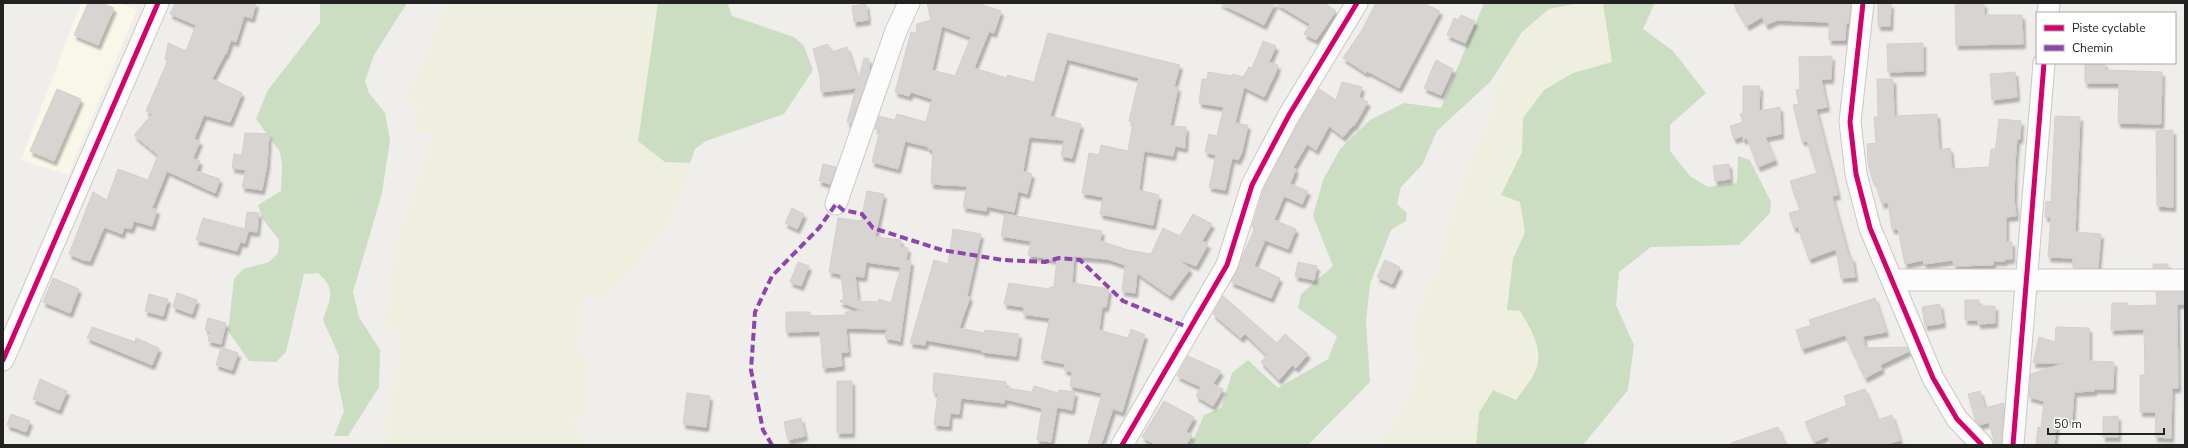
<svg xmlns="http://www.w3.org/2000/svg" width="2188" height="448" font-family="'Nunito Sans',sans-serif">
<style>
.education{fill:#f8f7e8}
.farmland{fill:#efefdf}
.forest{fill:#cbdec1}
.building{fill:#d7d4d2;stroke:#d3d0cc;fill-rule:evenodd;filter:url(#shadow)}
.lines{fill:none;stroke-linecap:round;stroke-linejoin:round}
.minor-casing{stroke:#c9c8c7;stroke-width:23}
.minor{stroke:#fdfcfc;stroke-width:21}
.quiet{stroke:#8e44ad;stroke-width:4;stroke-dasharray:8 4;stroke-linecap:butt}
.cycleway-casing{stroke:#fff;stroke-width:8}
.cycleway{stroke:#d6006c;stroke-width:5}
</style>
<defs>
<filter id="shadow"><feDropShadow dx="2.5" dy="4.5" stdDeviation="1" flood-color="#0004"/></filter>
</defs>
<rect width="100%" height="100%" fill="#f0eeeb"/>
<!-- education -->
<path class="education" d="M81,3H120L137,10L68,175L21,160Z"/>
<!-- farmland -->
<path class="farmland" d="M448,3H658L638,141L665,162L690,163L688,177L672,218L630,273L607,296L583,295L581,325L576,351L590,359L584,402V414L571,417L585,445H388L385,423L401,359L400,331L384,325L398,238L434,132L413,130L419,107L407,97Z
M1580,3H1603L1612,62L1573,73L1523,118L1522,152L1501,195L1520,202L1525,232L1513,259L1507,310L1520,311L1533,333L1538,353L1535,373L1516,400L1493,390L1475,441L1476,445H1380L1414,386L1419,363L1415,329L1417,313L1427,289L1437,272L1444,240L1473,154L1489,121L1499,79L1522,32L1549,9Z"/>
<!-- forest -->
<path class="forest" d="M320,3H407L374,55L365,81L369,93L385,113L390,140L382,193L353,292L359,317L380,350L379,387L348,436H334L344,411L338,383L339,356L323,320C330,298 337,290 318,273L304,274L286,352L276,362L249,361L228,331L234,279L243,269L269,262L278,253L279,240L262,218L258,205L281,191L282,165L280,152L256,119L268,90L320,23Z
M658,3H729L728,5L732,16L794,37L804,46L813,70L784,114L706,141L695,149L690,163L665,162L638,141Z
M1484,3H1580L1549,9L1522,32L1491,81L1437,131L1422,165L1401,187L1397,204L1407,213L1406,221L1391,230L1370,284L1366,322L1370,382L1308,445H1191L1204,415L1221,408L1232,373L1248,360L1278,388L1328,359L1337,336L1298,308L1301,294L1333,266L1313,216L1323,180L1340,149L1370,120L1404,103L1441,108Z
M1603,3H1655L1643,29L1673,51L1706,93L1670,125V151L1690,176L1708,187L1737,183L1738,156L1750,160L1771,202L1770,213L1739,245L1651,247L1619,272L1616,305L1634,345L1628,390L1583,445H1476L1479,413L1493,390L1516,400C1522,391 1529,383 1534,374C1546,353 1531,329 1520,311L1507,310L1513,259L1525,232L1520,202L1501,195L1522,152L1523,118L1544,90L1573,73L1612,62Z"/>
<!-- building -->
<path class="building" d="M88,3H102L114,8L98,45L74,35Z
M175,3H256L252,18L244,16L236,42L231,40L226,54H225L212,79L242,93L230,122L204,115L194,139L200,141L193,158L200,161L196,171L220,179L215,193L167,171L152,208L157,210L152,226L134,221L131,229L124,227L122,234L104,227L90,261L83,260L69,254L93,192L107,200L118,169L148,180L158,155L134,135L152,114L146,111L168,60L165,59L168,43L186,51L196,25L170,14Z
M927,3H977L1001,11L994,33L989,31L974,68L1007,78V75L1034,82L1048,33L1180,65L1174,87H1178L1170,126L1186,127L1185,148L1175,146L1173,156L1144,151L1139,190L1159,195L1153,225L1100,214L1103,197L1082,193L1089,153L1099,155L1101,145L1128,151L1133,122L1129,121L1139,78L1067,59L1050,116L1081,124L1072,158L1061,156L1064,140L1029,137L1023,171L1032,174L1027,194L1018,191L1014,212L987,206L986,211L963,207L967,186L931,184L933,150L928,149L929,147L905,141L898,169L872,162L880,130L875,129L879,116L895,120L897,114L926,122L932,99L911,92L909,96L895,92L911,32L916,33L917,24L931,20ZM942,26L971,37L955,76L932,70Z
M1219,3H1324L1336,11L1316,40L1304,34L1310,24L1275,3L1264,25Z
M1376,3H1423L1440,11L1399,88L1367,71L1366,73L1343,58L1362,30Z
M1733,3H1812L1837,5V3H1851L1849,23H1846L1845,40H1829V22L1777,20L1766,25L1762,17L1747,26Z
M1878,3L1891,4L1890,26H1878Z
M1955,3H1984V15H2022L2023,44L1956,45Z
M866,4L868,20L854,22L852,6Z
M1461,15L1475,21L1465,43L1447,35L1454,18L1458,20Z
M1263,41L1276,46L1269,62L1278,65L1276,72L1264,97L1244,87L1235,123L1248,125L1242,152L1238,160L1232,158L1225,190L1209,187L1216,155L1205,152L1209,134L1217,136L1224,107L1199,103L1202,79H1207L1208,72L1232,76L1233,74L1243,77L1249,67L1252,68Z
M1923,43V71L1888,72L1887,44Z
M828,44L831,52L847,47L858,81L864,58L869,59V73L851,123L847,122L856,88L821,92L820,75L813,49Z
M1832,56L1831,79H1821L1827,107L1816,109L1838,195L1832,196L1849,258L1852,257L1855,277L1841,278L1836,249L1809,259L1798,227L1794,228L1789,213L1800,210L1790,181L1817,173L1807,141H1802L1793,105L1799,104L1796,90L1800,89L1799,57Z
M1436,60L1453,69L1441,95L1424,88Z
M2085,63H2105V70L2162,72L2161,124L2118,123L2119,83H2085Z
M2015,72L2017,97L1992,100L1990,74Z
M1877,79H1893L1894,116L1937,114L1939,150L1950,148L1952,169L1989,167L1991,149H1995L1996,145L1999,119L2021,121L2020,139H2017L2015,163L2014,204H2015L2016,216L2006,217V242H2012V259H2005V261H1993V265L1954,266L1953,260L1924,264L1923,260L1905,264L1898,229H1892L1888,202L1882,204L1875,181H1873L1868,163L1867,144L1876,143L1874,117H1878Z
M1342,82L1362,87L1359,97L1368,102L1354,126L1353,125L1343,137L1329,126L1316,150L1307,144L1293,168L1296,169L1290,184L1308,191L1302,204L1284,196L1274,220L1296,229L1288,249L1265,240L1254,266L1280,278L1271,298L1231,282L1255,228L1252,227L1265,185L1299,122L1319,89L1336,100Z
M1743,86H1760L1759,111L1780,107L1781,134L1765,137L1775,160L1758,167L1747,138L1743,140V136L1734,139L1730,126L1743,122L1740,114L1743,113Z
M57,89L81,99L54,161L30,151Z
M2055,116L2080,117L2075,232L2101,234L2098,268H2073V258L2048,257L2051,217H2045L2046,201L2051,202Z
M2173,130V207L2157,206L2156,131Z
M245,133L269,134L267,165L262,190L242,187L246,170L232,168L234,154L242,155Z
M823,164L836,167L830,184L819,181Z
M1729,164L1730,179L1715,181L1713,166Z
M867,191L884,194L875,237L901,240L900,247L908,248L906,260L911,261L900,341L885,338L887,329L846,328L848,352H841L842,366L823,368L820,331L786,332V312H810V316L846,315L845,312L864,311L840,302L841,300H844L841,274L829,272L838,218L861,221ZM866,262L901,267L891,303L879,299L878,302L858,301L855,276L864,277Z
M792,208L804,214L797,229L785,223Z
M247,212L259,213L257,232L248,231L245,243L240,242L237,251L196,240L203,218L245,229Z
M1005,214L1102,231L1100,241L1128,250L1151,254L1163,228L1180,236L1193,214L1212,224L1202,241L1208,244L1196,266L1178,259L1190,269L1170,296L1137,273L1135,293L1122,291L1125,265L1107,259L1074,256L1072,283L1109,289L1106,307H1102L1099,330L1128,338L1131,329L1145,335L1122,412L1113,409L1101,445H1088L1102,393L1070,386L1072,372L1064,370L1065,364L1041,359L1050,318L1023,314L1024,307L1004,304L1009,283L1049,289L1050,287H1054L1057,260L1028,255L1031,241L1001,236Z
M953,229L981,234L967,296L970,297L959,328L984,333L985,330L1019,334L1016,356L982,352V350L926,340L925,345L910,343L934,260L948,264Z
M1385,260L1400,267L1392,284L1377,277Z
M798,262L809,266L801,286L790,282Z
M1298,262L1317,266L1314,280L1295,276Z
M2153,264H2168V268H2153Z
M53,278L79,289L70,313L43,302Z
M2156,292H2185V304H2177L2178,388H2172L2171,438L2155,437L2156,412H2140V375H2145L2144,329L2111,330L2112,303H2128V306L2157,305Z
M177,293L197,300L192,314L173,307Z
M149,294L168,299L163,316L145,311Z
M1223,296L1277,343L1285,334L1308,354L1296,368L1292,365L1279,380L1261,362L1267,355L1245,334L1241,338L1213,314Z
M1875,298L1886,332L1863,336L1865,348L1907,347L1909,351L1880,365L1882,369L1865,378L1845,335L1802,349L1796,330L1811,325L1809,320Z
M1965,300H1979V306H1995V323L1978,324V320H1965Z
M1940,304L1943,323L1925,326L1922,307Z
M208,318L226,323L221,344L208,341L210,331L205,330Z
M92,327L135,342L136,338L159,348L152,365L87,338Z
M2056,327L2089,328V361L2114,362L2113,389H2094V391L2074,392L2072,420L2057,419L2054,445H2036L2038,427L2041,428L2044,401L2029,397L2031,374L2065,363H2033L2039,337L2055,342Z
M221,347L238,353L232,370L216,365Z
M1188,356L1221,371L1213,384L1223,389L1213,406L1196,396L1201,387L1177,376Z
M934,373L1006,382V388L1032,392L1034,386L1058,393L1059,390L1075,392L1072,410L1057,407L1051,442L1037,440L1042,408L1005,399L1004,403L961,398L959,414L950,413L949,426L934,425L938,393L933,392Z
M40,379L67,391L59,410L33,399Z
M837,381H852V433H837Z
M1865,389L1878,420L1892,415L1900,440L1885,445H1830L1828,436L1814,442L1805,422L1847,405L1844,396Z
M1980,391L1985,408L2004,403L2001,445H1995L1989,422L1980,425L1976,422L1968,394Z
M687,393L710,396L706,427L683,424Z
M1164,401L1194,417L1186,432L1192,435L1186,445H1156L1142,437Z
M11,414L30,421L26,432L7,425Z
M2118,416V437H2103V417Z
M801,418L805,436L788,440L784,422Z
M1778,427L1785,445H1731V443Z"/>
<g class="lines">
<defs>
<path id="minor" d="M1863,3L1850,122L1856,174L1870,228L1933,378L1957,419L1982,445
M2048,13L2049,3
M836,204L896,31L909,3
M1894,280H2185
M3,360L158,3
M1122,445L1227,265L1252,185L1289,115L1357,3
M2013,445L2044,63"/>
</defs>
<!-- minor casing -->
<use href="#minor" class="minor-casing"/>
<!-- minor -->
<use href="#minor" class="minor"/>
<!-- quiet -->
<path class="quiet" d="M772,445L763,430L751,370L755,312L772,276L819,228L836,204L843,210L862,214L873,228L942,250L1003,260L1045,262L1059,258L1080,260L1123,301L1190,328"/>
<defs>
<path id="cycleway" d="M1863,3L1850,122L1856,174L1870,228L1933,378L1957,419L1982,445
M3,360L158,3
M1122,445L1227,265L1252,185L1289,115L1357,3
M2013,445L2044,63"/>
</defs>
<!-- cycleway casing -->
<use href="#cycleway" class="cycleway-casing"/>
<!-- cycleway -->
<use href="#cycleway" class="cycleway"/>
</g>
<!-- border -->
<rect width="2188" height="448" fill="none" stroke="#222222" stroke-width="8"/>
<!-- legend -->
<rect x="2036" y="12" width="140" height="52" fill="#ffffff" stroke="#a7a7a7"/>
<rect x="2044" y="25" width="20" height="6" fill="#d6006c" stroke="#a7a7a7"/>
<text x="2072" y="32" font-size="12" fill="#222222">Piste cyclable</text>
<rect x="2044" y="45" width="20" height="6" fill="#8e44ad" stroke="#a7a7a7"/>
<text x="2072" y="52" font-size="12" fill="#222222">Chemin</text>
<!-- scale -->
<path d="M2048 428v6h116v-6" fill="none" stroke="#222222" stroke-width="2"/>
<text x="2054" y="428" font-size="12" fill="#222222" stroke="#ffffff" stroke-width="3" paint-order="stroke">50 m</text>
</svg>
